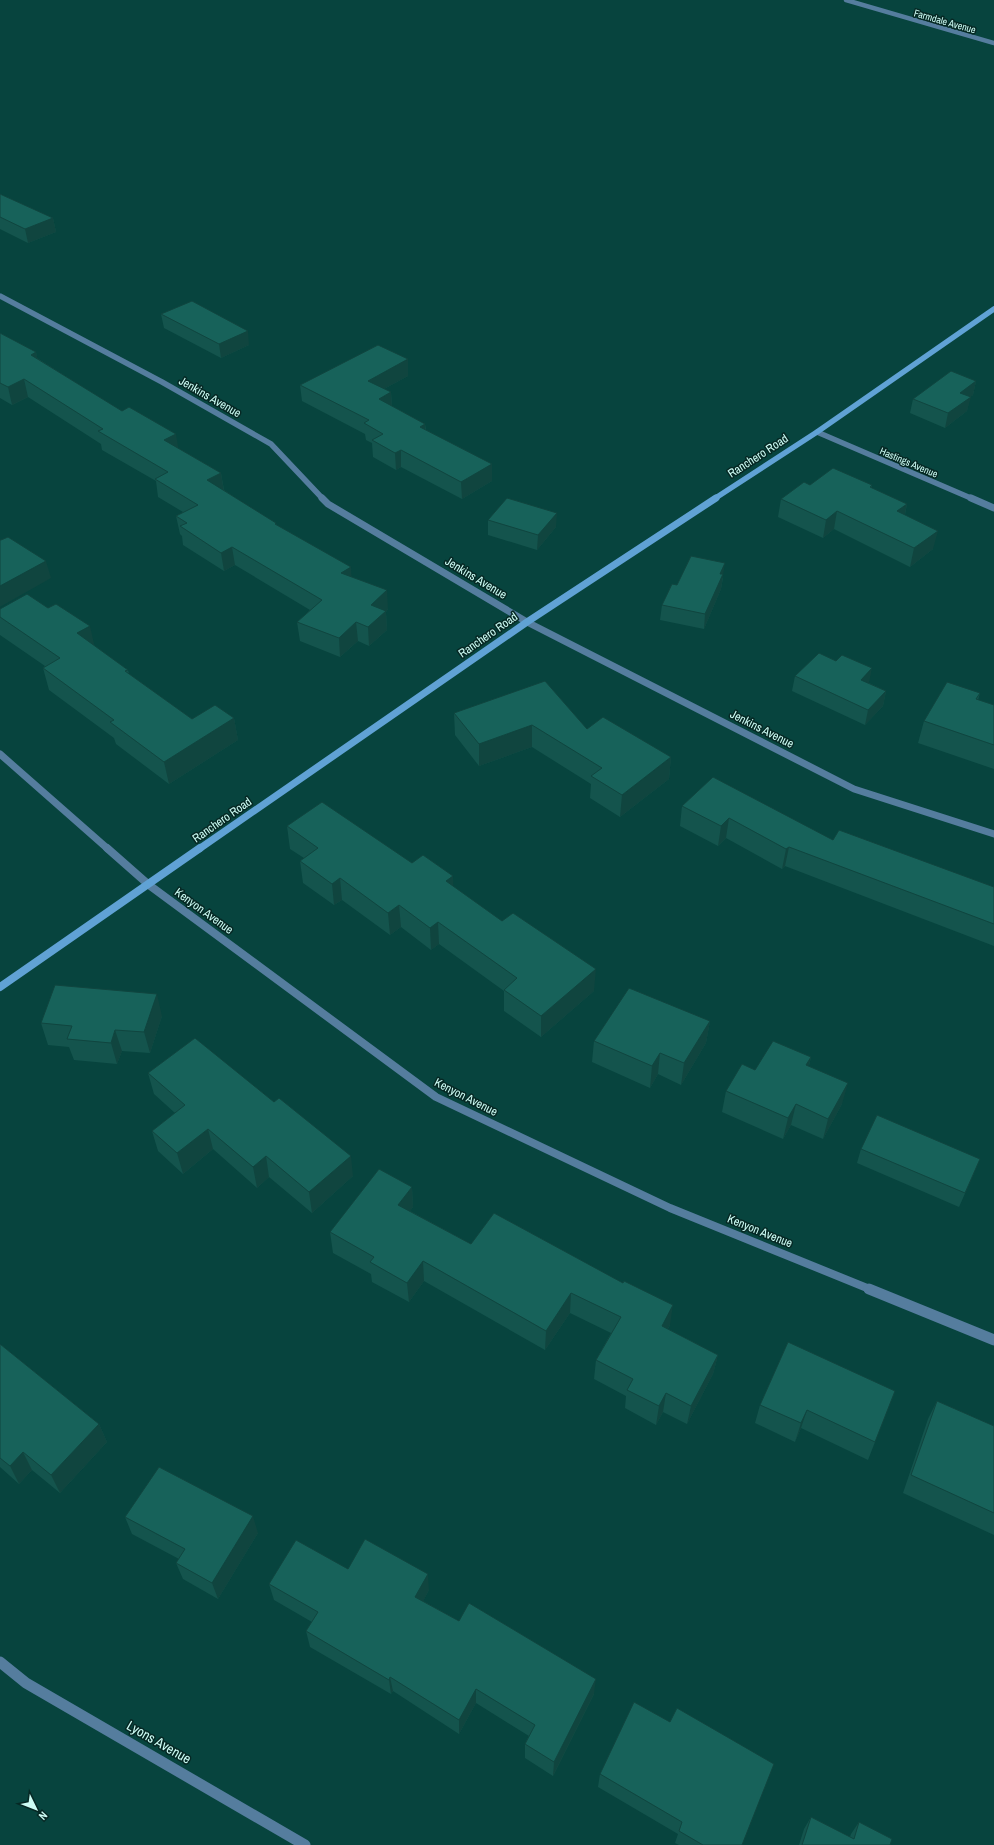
<svg xmlns="http://www.w3.org/2000/svg" width="994" height="1845" font-family="'Archivo Narrow',sans-serif">
<style>
.lines{fill:none;stroke-linecap:round;stroke-linejoin:round}
.street-far4{stroke:#557d9e;stroke-width:4.5}
.street-far3{stroke:#557d9e;stroke-width:5.5}
.street-far2{stroke:#557d9e;stroke-width:7}
.street-far1{stroke:#557d9e;stroke-width:8}
.street{stroke:#557d9e;stroke-width:11}
.secondary-far2{stroke:#60a2d5;stroke-width:5.5}
.secondary-far1{stroke:#60a2d5;stroke-width:7}
.secondary{stroke:#60a2d5;stroke-width:8}
.wall{fill:#14544d}
.shaded-wall{fill:#10453f}
.building{fill:#17625a;stroke:#10453f}
.labels{text-anchor:middle;stroke-width:3;stroke-linejoin:round;paint-order:stroke}
.far-street-label{font-size:10px;fill:#cdfcf4;stroke:#062824}
.street-label{font-size:12px;fill:#cdfcf4;stroke:#062824}
.near-street-label{font-size:14px;fill:#cdfcf4;stroke:#062824}
</style>
<rect width="100%" height="100%" fill="#07443e"/>
<g class="lines">
<!-- street-far4 -->
<path class="street-far4" d="M846,0L994,43"/>
<!-- street-far3 -->
<path class="street-far3" d="M0,296L162,382L271,444L323,499
M817,432L973,499"/>
<!-- street-far2 -->
<path class="street-far2" d="M322,498L328,504L527,622L854,789L994,834
M971,498L994,508
M0,754L108,849"/>
<!-- street-far1 -->
<path class="street-far1" d="M107,848L149,885L436,1097L670,1208L872,1290"/>
<!-- street -->
<path class="street" d="M869,1289L994,1340
M0,1662L26,1683L305,1845"/>
<!-- secondary-far2 -->
<path class="secondary-far2" d="M714,499L817,432L994,309"/>
<!-- secondary-far1 -->
<path class="secondary-far1" d="M199,849L527,622L716,498"/>
<!-- secondary -->
<path class="secondary" d="M0,987L200,848"/>
</g>
<!-- wall -->
<path class="wall" d="M0,194L53,218L56,232L28,243L0,229Z
M161,314L249,345L221,358L164,328Z
M0,333L36,352L37,358L178,448L221,473L224,490L276,525L352,577L388,609L386,612L387,630L369,646L358,641L340,657L300,641L297,622L310,610L235,565L224,571L183,545L182,536L180,534L176,516L183,512L158,497L156,481L102,450L101,444L28,397L12,405L0,398Z
M408,359V376L384,389L391,392L392,406L425,424L426,430L492,481L462,499L401,467L396,470L373,457L372,443L366,440L365,434L302,401L300,385Z
M976,381L973,395L970,397L967,411L945,428L910,413L913,399Z
M810,485H872L871,488L907,504L905,515L933,549L910,567L834,529L823,538L778,517L781,499Z
M488,520L556,527L537,550L488,535Z
M723,578L721,589L704,629L660,620L662,605L677,585Z
M0,609L94,646L128,670L129,674L192,719L234,718L238,740L169,784L116,744L114,738L49,690L43,668L45,666L0,635Z
M795,676L869,683L886,691L883,706L865,725L792,691Z
M980,693L978,700L994,705V769L918,743L924,721Z
M454,713L587,729L671,757L669,779L620,817L590,798L591,784L532,747L479,766L455,735Z
M682,806L833,840L994,887V946L785,866L782,869L726,838L718,846L680,826Z
M287,826L412,863L453,887L594,991L541,1037L504,1011V991L439,944L431,950L401,927L390,935L342,900L334,905L303,883L300,861L304,858L290,849Z
M162,1016L150,1053L122,1051L117,1064L74,1060L69,1047L48,1045L41,1023Z
M710,1021L706,1043L681,1085L658,1074L650,1088L592,1062L594,1041Z
M811,1057L809,1066L842,1104L823,1139L791,1125L783,1139L722,1112L726,1091L755,1070Z
M148,1073L353,1176L312,1213L269,1177L257,1188L213,1149L183,1174L158,1151L152,1131L175,1113L154,1094Z
M861,1149L974,1173L959,1207L857,1163Z
M412,1187L413,1207L410,1211L471,1244L670,1325L668,1329L718,1355L713,1374L687,1424L663,1412L656,1425L625,1408L626,1396L594,1379L596,1360L611,1333L570,1313L545,1350L424,1281L409,1302L372,1282L371,1274L333,1253L330,1232Z
M788,1342L875,1442L868,1460L801,1428L795,1442L755,1423L760,1405Z
M0,1344L99,1424L107,1442L60,1493L32,1470L19,1484L0,1467Z
M937,1401L994,1426V1535L903,1493L928,1419Z
M125,1517L258,1533L218,1599L183,1579L176,1563L179,1559L132,1534Z
M348,1569L429,1590L423,1601L459,1621L594,1694L553,1776L525,1758V1744L529,1736L476,1703L459,1734L393,1691L391,1694L310,1647L306,1631L312,1622L274,1600L269,1584Z
M600,1774L742,1845H679L675,1843L678,1834L598,1787Z
M811,1817L850,1837L851,1834L859,1822L890,1845H799L804,1829Z"/>
<!-- shaded-wall -->
<path class="shaded-wall" d="M53,218L56,232L28,243L25,229Z
M248,331L249,345L221,358L219,344Z
M36,352L40,370L31,355Z
M408,359V376L369,397L368,381Z
M24,379L28,397L12,405L8,387Z
M976,381L973,395L957,407L960,393Z
M391,392L392,409L379,399Z
M971,397L967,411L945,428L948,413Z
M425,424L426,441L420,427Z
M176,434L179,452L164,440Z
M401,450V467L396,470L395,453Z
M492,464V481L462,499L461,482Z
M221,473L224,492L207,480Z
M907,504L903,523L897,511Z
M837,511L834,529L823,538L826,520Z
M557,513L556,527L537,550L538,535Z
M938,531L933,549L910,567L914,548Z
M232,547L235,565L224,571L221,553Z
M46,561L51,578L0,607V586Z
M725,563L721,589L704,629L705,614L720,574Z
M351,567L352,586L341,573Z
M387,590L388,609L386,612L387,630L369,646L368,627L371,605Z
M356,622L358,641L340,657L339,638Z
M90,626L95,648L77,633Z
M872,668L869,683L861,680Z
M886,691L883,706L865,725L868,710Z
M234,718L238,740L169,784L164,762Z
M532,725V747L479,766V744Z
M671,757L669,779L620,817L622,795Z
M729,818L726,838L718,846L721,826Z
M789,847L785,866L782,869L786,849Z
M453,876L454,898L446,881Z
M340,878L342,900L334,905L332,884Z
M399,905L401,927L390,935L388,913Z
M438,922L439,944L431,950L430,928Z
M596,969L594,991L541,1037V1016Z
M157,994L162,1016L150,1053L144,1032Z
M710,1021L706,1043L681,1085L684,1063Z
M115,1030L122,1051L117,1064L111,1043Z
M660,1053L658,1074L650,1088L652,1066Z
M811,1057L806,1078V1065Z
M848,1083L842,1104L823,1139L828,1119Z
M796,1104L791,1125L783,1139L788,1118Z
M208,1129L213,1149L183,1174L177,1153Z
M266,1156L269,1177L257,1188L253,1167Z
M351,1156L353,1176L312,1213L309,1192Z
M412,1187L413,1207L400,1225L398,1205Z
M423,1261L424,1281L409,1302L407,1283Z
M571,1293L570,1313L545,1350L546,1331Z
M673,1305L670,1325L659,1345L662,1326Z
M718,1355L713,1374L687,1424L691,1406Z
M666,1393L663,1412L656,1425L659,1406Z
M807,1410L801,1428L795,1442L801,1423Z
M99,1424L107,1442L60,1493L51,1475Z
M23,1452L32,1470L19,1484L10,1466Z
M253,1516L258,1533L218,1599L212,1583Z
M428,1574L429,1590L417,1613L415,1597Z
M390,1677L393,1691L391,1694L389,1680Z
M596,1679L594,1694L553,1776L554,1762Z
M476,1689V1703L459,1734V1720Z"/>
<!-- building -->
<path class="building" d="M0,194L53,218L25,229L0,217Z
M192,301L248,331L219,344L161,314Z
M0,333L36,352L31,355L122,411L129,407L176,434L164,440L221,473L207,480L276,523L275,524L351,567L341,573L387,590L371,605L386,611L368,627L356,622L339,638L297,622L322,600L232,547L221,553L180,526L187,523L176,516L198,505L155,479L168,472L98,431L103,429L24,379L8,387L0,383Z
M378,345L408,359L368,381L391,392L379,399L425,424L420,427L492,464L461,482L401,450L395,453L372,440L383,434L364,423L369,420L300,385Z
M951,371L976,381L960,393L971,397L948,413L913,399Z
M833,468L872,485L870,487L907,504L897,511L938,531L914,548L837,511L826,520L781,499L804,482L810,485Z
M507,498L557,513L538,535L488,520Z
M8,537L46,561L0,586V540H1Z
M691,556L725,563L720,574H723L705,614L662,605L672,584L677,585Z
M27,594L48,608L56,604L90,626L77,633L128,670L125,671L192,719L215,705L234,718L164,762L110,722L114,720L43,668L60,658L0,617V609Z
M819,653L836,661L842,655L872,668L861,680L886,691L868,710L795,676Z
M545,681L587,729L603,717L671,757L622,795L591,776L602,768L532,725L479,744L454,713Z
M947,682L980,693L976,699L994,705V745L924,721Z
M713,777L833,840L839,830L994,887V924L789,847L786,849L729,818L721,826L682,806Z
M322,802L412,863L423,855L453,876L446,881L502,921L513,913L596,969L541,1016L504,990L517,978L438,922L430,928L399,905L388,913L340,878L332,884L300,861L318,848L287,826Z
M55,985L157,994L144,1032L115,1030L111,1043L67,1039L72,1026L41,1023Z
M629,988L710,1021L684,1063L660,1053L652,1066L594,1041Z
M195,1038L274,1102L279,1098L351,1156L309,1192L266,1156L253,1167L208,1129L177,1153L152,1131L185,1105L148,1073Z
M773,1041L811,1057L806,1065L848,1083L828,1119L796,1104L788,1118L726,1091L742,1064L755,1070Z
M877,1115L980,1159L965,1193L861,1149Z
M379,1169L412,1187L398,1205L471,1244L494,1213L623,1283L624,1281L673,1305L662,1326L718,1355L691,1406L666,1393L659,1406L627,1390L633,1379L596,1360L621,1317L571,1293L546,1331L423,1261L407,1283L370,1262L374,1257L330,1232Z
M788,1342L895,1391L875,1442L807,1410L801,1423L760,1405Z
M0,1344L99,1424L51,1475L23,1452L10,1466L0,1458Z
M937,1401L994,1426V1513L911,1475Z
M159,1467L253,1516L212,1583L176,1563L185,1549L125,1517Z
M365,1539L428,1574L415,1597L459,1621L469,1603L596,1679L554,1762L525,1744L535,1725L476,1689L459,1720L390,1677L389,1680L306,1631L318,1612L269,1584L296,1540L348,1569Z
M634,1702L670,1722L677,1708L774,1764L742,1845H703L679,1831L682,1822L600,1774Z
M811,1817L854,1839L859,1822L892,1839L890,1845H802Z"/>
<g class="labels">
<!-- far-street labels -->
<g class="far-street-label">
<text transform="translate(945 21) rotate(16)" y="4">Farmdale Avenue</text>
<text transform="translate(909 462) rotate(23)" y="4">Hastings Avenue</text>
</g>
<!-- street labels -->
<g class="street-label">
<text transform="translate(210 397) rotate(30)" y="4">Jenkins Avenue</text>
<text transform="translate(758 456) rotate(-33)" y="4">Ranchero Road</text>
<text transform="translate(476 578) rotate(31)" y="4">Jenkins Avenue</text>
<text transform="translate(488 635) rotate(-35)" y="4">Ranchero Road</text>
<text transform="translate(762 729) rotate(27)" y="4">Jenkins Avenue</text>
<text transform="translate(222 820) rotate(-35)" y="4">Ranchero Road</text>
<text transform="translate(204 911) rotate(36)" y="4">Kenyon Avenue</text>
<text transform="translate(466 1097) rotate(27)" y="4">Kenyon Avenue</text>
<text transform="translate(760 1231) rotate(22)" y="4">Kenyon Avenue</text>
</g>
<!-- near-street labels -->
<g class="near-street-label">
<text transform="translate(159 1742) rotate(30)" y="5">Lyons Avenue</text>
</g>
</g>
<!-- north arrow -->
<g transform="translate(36 1809) rotate(133)" stroke="#062824" stroke-width="3" paint-order="stroke">
<path d="M0-3L7 15L0 10L-7 15Z" fill="#cdfcf4"/>
<text y="-6" font-size="11" font-weight="bold" text-anchor="middle" fill="#cdfcf4">N</text>
</g>
</svg>
